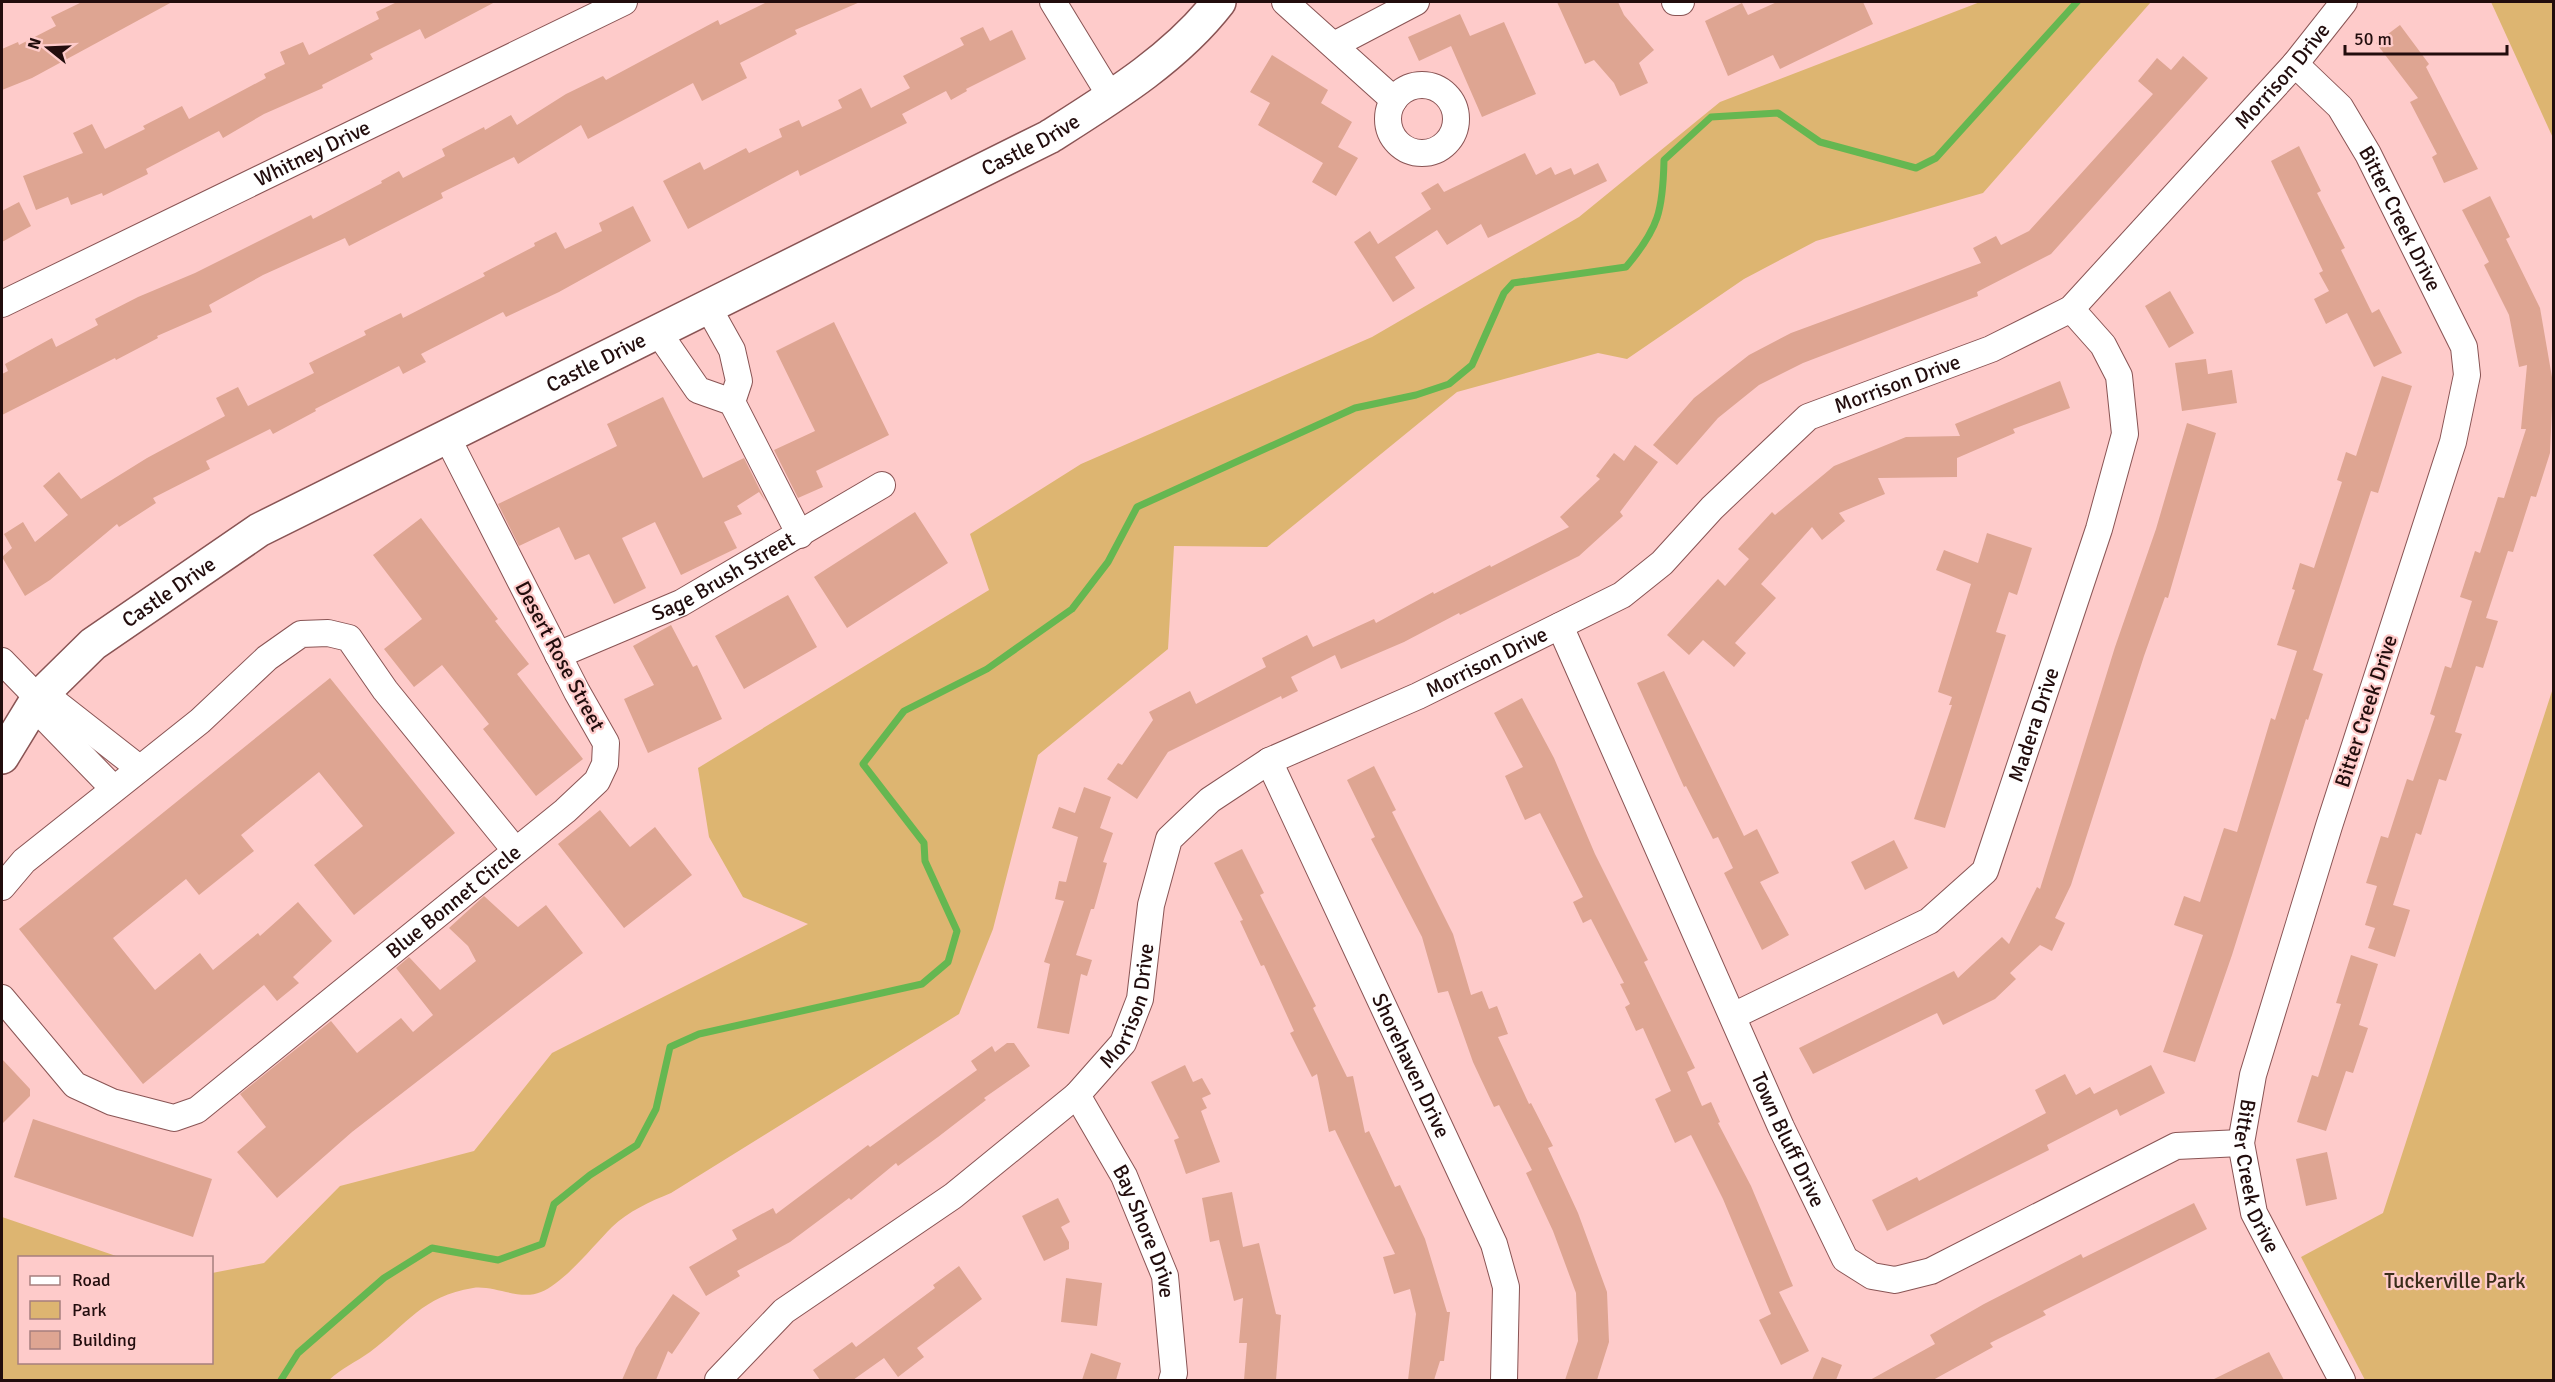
<svg xmlns="http://www.w3.org/2000/svg" width="2555" height="1382" font-family="Signika,sans-serif">
<style>
.green{fill:#ddb571}
.lines{fill:none;stroke-linecap:round;stroke-linejoin:round}
.stream{stroke:#65b751;stroke-width:7}
.building{fill:#dea592}
.minor-casing{stroke:#895454;stroke-width:28}
.major-casing{stroke:#895454;stroke-width:36}
.minor{stroke:#fff;stroke-width:26}
.major{stroke:#fff;stroke-width:33}
.labels{text-anchor:middle;stroke-width:4.5;stroke-linejoin:round;paint-order:stroke}
.street-label{font-size:21px;fill:#220d0d;stroke:#fecbca}
.park-label{font-size:21px;fill:#3a2d19;stroke:#fecbca}
</style>
<rect width="100%" height="100%" fill="#fecbca"/>
<!-- green -->
<path class="green" d="M1980,2H2151L1983,193L1816,241L1744,279L1627,359L1598,353L1457,392L1267,547L1174,546L1168,649L1038,755L993,929L959,1014L671,1193C649,1202 629,1211 612,1227C594,1245 564,1283 541,1292C520,1301 494,1285 473,1288C422,1296 408,1324 370,1352C356,1362 342,1368 329,1380H2V1217L119,1257L20,1258V1362H212V1273L264,1263L340,1186L474,1151L552,1053L808,924L743,897L709,837L698,768L989,590L970,534L1081,464L1372,337L1579,217L1720,102Z
M2491,2H2553V138Z
M2553,688V1380H2365L2301,1257L2383,1213Z"/>
<g class="lines">
<!-- stream -->
<path class="stream" d="M281,1380L298,1353L384,1278L432,1248L498,1260L542,1244L554,1204L590,1175L637,1145L656,1109L670,1047L699,1034L922,984L948,962L957,931L925,861L924,843L863,764L904,711L987,669L1072,609L1108,562L1137,507L1355,408L1416,395L1449,384L1472,365L1504,293L1513,283L1626,267C1659,228 1663,210 1664,160L1711,117L1778,113L1820,142L1916,168L1936,158L2077,2"/>
</g>
<!-- building -->
<path class="building" d="M82,2H172L32,78L2,90V49L18,42L19,45L56,26L51,17Z
M397,2H495L425,39L420,29L370,54L373,59L322,85L323,88L264,114L223,138L219,131L146,169L148,174L103,196L102,193L71,205L68,197L36,210L23,176L83,153L73,133L92,124L105,149L145,129L143,126L182,106L189,119L266,78L264,74L285,64L280,52L303,42L309,55L379,19L376,12Z
M767,2H860L795,30L797,34L740,63L747,78L702,101L693,83L588,139L581,125L518,164L514,157L441,193L443,198L349,246L345,238L263,275L209,305L212,312L157,336L158,338L116,360L115,358L2,415V374L8,371L5,364L32,349L52,338L56,347L98,325L95,319L138,297L195,273L311,215L313,219L382,183L381,181L399,171L403,178L445,156L442,149L484,127L485,130L511,115L517,125L566,94L603,76L606,80L718,20L720,25Z
M1557,2H1618L1624,15L1654,50L1639,63L1648,83L1620,96L1614,83L1594,60L1585,64Z
M1777,2H1863L1873,24L1780,69L1773,55L1728,76L1705,21L1742,3L1748,15Z
M1460,14L1470,36L1504,22L1536,94L1482,117L1451,46L1419,61L1408,37Z
M2400,25L2429,64L2426,67L2478,169L2444,183L2432,157L2437,154L2410,102L2418,98L2376,43Z
M983,27L990,41L1012,30L1026,59L966,89L967,91L951,100L946,91L902,114L907,123L800,176L798,170L688,229L663,181L700,162L704,170L746,148L749,153L782,137L779,129L799,120L802,127L842,108L838,100L861,88L871,108L910,88L903,76L964,45L960,38Z
M1272,55L1328,90L1321,103L1352,122L1338,147L1358,158L1336,196L1312,182L1323,163L1258,125L1270,103L1250,92Z
M2183,56L2208,78L2051,254L1977,292L1978,296L1803,363L1759,385L1718,418L1677,465L1653,445L1694,398L1749,355L1791,333L1981,263L1973,248L1996,236L2001,245L2029,231L2153,94L2138,81L2157,58L2171,70Z
M2299,146L2321,191L2317,193L2345,248L2341,250L2372,313L2379,309L2402,353L2374,367L2347,313L2326,324L2314,299L2329,291L2319,273L2323,271L2271,161Z
M1525,153L1536,175L1551,167L1555,175L1571,168L1574,175L1598,163L1607,181L1488,238L1481,224L1447,245L1437,230L1395,257L1415,288L1393,302L1354,242L1370,231L1378,244L1431,209L1421,193L1438,183L1444,192Z
M2490,196L2510,237L2506,239L2540,308L2553,383L2550,453L2536,497L2531,496L2513,552L2508,551L2486,618L2498,621L2483,668L2476,666L2455,732L2462,734L2446,781L2439,779L2421,835L2416,833L2393,905L2410,910L2395,957L2368,948L2375,928L2365,925L2377,886L2366,883L2381,836L2388,838L2407,779L2413,781L2435,716L2430,714L2445,666L2451,668L2472,601L2460,597L2475,551L2480,553L2498,497L2504,498L2526,429H2521L2527,365L2519,367L2509,315L2484,265L2489,262L2462,210Z
M19,202L31,226L2,242V211Z
M633,206L651,241L559,292L506,317L503,312L421,354L426,362L403,374L399,366L315,409L316,411L273,434L270,429L206,461L210,469L153,498L156,503L119,527L117,524L50,580L25,596L2,557L12,548L4,534L23,522L35,542L68,515L43,486L59,472L81,499L147,458L225,416L216,398L238,387L248,406L314,373L309,363L366,335L364,331L401,313L403,318L485,276L483,273L535,246L534,243L556,232L565,249L602,231L599,223Z
M2170,291L2194,333L2169,348L2145,306Z
M834,322L889,435L816,471L823,487L798,498L774,450L815,431L776,351Z
M2206,359L2208,374L2232,370L2237,403L2182,411L2175,363Z
M2382,376L2412,386L2378,493L2371,491L2313,670L2323,674L2308,720L2306,719L2232,955L2195,1062L2163,1052L2203,935L2174,925L2184,896L2200,902L2224,828L2237,832L2271,718L2275,720L2297,651L2277,645L2295,590L2292,589L2300,563L2314,568L2342,482L2337,480L2346,452L2356,456Z
M2060,381L2070,408L2013,429L2015,433L1957,458V477L1878,478L1885,494L1839,513L1845,521L1822,540L1812,527L1761,584L1776,598L1735,643L1746,653L1734,667L1703,640L1689,655L1667,635L1718,579L1725,586L1749,559L1738,549L1772,512L1775,515L1834,466L1906,437L1960,436L1955,424Z
M663,397L703,478L744,458L766,502L759,492L737,506L742,514L724,522L737,548L681,575L655,522L622,538L646,588L614,604L589,554L575,560L559,527L519,546L498,504L617,446L607,424Z
M2187,423L2216,433L2168,598L2165,597L2144,656L2071,885L2055,918L2065,923L2052,951L2040,945L2010,973L2016,979L1995,999L1943,1025L1937,1013L1813,1074L1799,1048L1954,971L1958,978L2002,937L2009,944L2037,887L2040,889L2115,647L2156,529Z
M1635,445L1658,462L1620,512L1623,516L1579,556L1460,615L1459,613L1404,642L1341,669L1335,655L1291,677L1298,691L1282,699L1281,696L1168,752L1137,799L1107,779L1118,763L1122,765L1153,720L1149,712L1190,691L1196,704L1266,667L1262,658L1307,635L1313,647L1374,619L1376,623L1433,592L1434,594L1490,565L1491,567L1569,527L1560,517L1600,479L1596,476L1614,453L1624,461Z
M915,512L948,563L847,628L814,577Z
M421,518L498,619L495,621L529,664L517,674L583,759L536,796L483,729L489,724L442,665L414,687L384,649L422,619L373,555Z
M1987,533L2032,548L2017,595L2009,592L1996,632L2006,635L1945,828L1914,819L1952,705H1949L1952,697L1938,692L1971,584L1936,570L1944,550L1978,563Z
M788,595L817,647L744,689L715,636Z
M671,625L693,667L697,665L722,719L648,753L624,699L654,685L633,646Z
M1664,671L1744,836L1757,829L1779,873L1760,882L1789,935L1762,950L1724,873L1733,868L1718,837L1713,839L1686,786L1684,787L1637,683Z
M330,678L455,833L354,915L314,865L363,826L319,772L241,835L254,851L199,895L186,879L113,938L155,990L200,953L213,970L258,933L260,936L298,902L332,941L293,977L299,983L277,1001L264,985L143,1084L19,929Z
M1522,698L1554,758L1595,854L1648,960L1644,962L1695,1068L1687,1072L1702,1106L1711,1102L1720,1122L1718,1123L1751,1186L1793,1286L1779,1292L1809,1351L1781,1365L1759,1320L1771,1314L1723,1199L1691,1135L1675,1143L1655,1099L1671,1091L1643,1028L1636,1031L1625,1007L1630,1004L1620,984L1624,983L1591,919L1583,923L1573,902L1583,897L1540,813L1525,820L1505,776L1523,767L1494,713Z
M1374,766L1396,810L1392,812L1453,934L1471,995L1482,991L1489,1009L1497,1006L1508,1034L1498,1037L1529,1104L1531,1103L1553,1146L1548,1148L1578,1213L1607,1292L1609,1342L1597,1380H1565L1578,1341L1576,1293L1553,1231L1526,1173L1532,1170L1499,1105L1494,1107L1473,1062L1448,991L1438,993L1422,937L1371,839L1375,837L1347,780Z
M1084,787L1111,797L1100,828L1113,833L1103,862L1107,863L1094,909H1091L1076,955L1092,960L1087,976L1081,974L1069,1034L1037,1028L1050,964L1044,962L1064,901L1055,899L1059,881L1066,882L1078,837L1052,828L1059,807L1075,813Z
M600,810L630,847L655,827L692,875L624,928L558,844Z
M1894,840L1908,868L1865,890L1851,862Z
M1242,849L1264,893L1260,895L1316,1006L1313,1008L1347,1077L1353,1076L1365,1133L1369,1131L1395,1187L1400,1185L1425,1239L1447,1312H1450L1444,1361H1440L1434,1380H1408L1416,1314L1410,1289L1394,1294L1383,1257L1395,1254L1335,1130L1329,1132L1317,1074L1312,1077L1290,1033L1294,1031L1264,965L1261,966L1240,921L1243,920L1214,863Z
M484,896L518,927L546,905L583,953L352,1132L277,1198L237,1152L266,1127L240,1094L331,1021L357,1053L401,1018L413,1032L433,1015L396,968L409,957L440,990L476,961L468,946L449,928Z
M2351,955L2378,964L2359,1025L2368,1028L2353,1073L2346,1071L2326,1131L2297,1122L2312,1075L2318,1077L2341,1004L2336,1003Z
M1007,1043H1014L1030,1066L984,1098L986,1100L938,1137L898,1166L896,1163L851,1200L849,1198L790,1242L737,1271L740,1276L706,1296L689,1267L737,1239L732,1230L773,1208L776,1214L868,1145L870,1147L977,1070L971,1061L992,1046L995,1052Z
M2,1059L30,1089V1096L2,1124Z
M1185,1065L1193,1082L1202,1078L1211,1094L1202,1098L1207,1108L1201,1111L1220,1162L1186,1174L1174,1140L1179,1138L1151,1082Z
M2151,1065L2165,1093L2120,1116L2117,1109L2047,1145L2049,1150L1887,1231L1872,1200L1917,1177L1919,1181L2046,1113L2035,1090L2065,1074L2076,1095L2090,1087L2094,1094Z
M33,1119L212,1179L193,1237L14,1177Z
M2327,1152L2337,1199L2306,1206L2296,1159Z
M1232,1192L1243,1247L1259,1243L1276,1314L1281,1315L1276,1380H1244L1247,1343H1239L1243,1298L1234,1301L1219,1240L1210,1242L1202,1198Z
M1058,1198L1070,1222L1061,1227L1069,1242V1249L1044,1261L1022,1216Z
M2194,1203L2207,1229L2043,1311L2046,1315L1990,1343L1993,1347L1933,1380H1870L1935,1344L1930,1335L1984,1304L2081,1254L2083,1258Z
M959,1266L982,1299L917,1348L924,1357L898,1377L884,1358L853,1380H820L813,1370L852,1342L856,1347L935,1288L933,1285Z
M1066,1278L1102,1283L1097,1326L1061,1322Z
M673,1294L700,1313L672,1354L668,1351L656,1380H622L636,1348Z
M2269,1352L2284,1380H2212Z
M1091,1353L1121,1363L1116,1380H1082Z
M1822,1357L1842,1365L1836,1380H1812Z"/>
<g class="lines">
<defs>
<g id="minor">
<path d="M1053,2L1111,97"/>
<path d="M1285,2L1394,100"/>
<path d="M1675,2H1681"/>
<path d="M1334,45L1416,2"/>
<path id="s1" d="M2295,64L2340,107L2368,154L2464,347L2467,375L2453,442L2329,826L2253,1075L2241,1143L2254,1213L2342,1380"/>
<circle cx="1422" cy="119" r="34"/>
<path id="s2" d="M2,304L624,2"/>
<path d="M708,307L732,350L739,381L732,402"/>
<path d="M658,332L698,390L732,402L800,535"/>
<path id="s3" d="M1560,626L1781,1127L1845,1259L1872,1276L1895,1280L1931,1271L2176,1146L2241,1143"/>
<path id="s4" d="M558,655L681,603L882,485"/>
<path d="M2,661L38,698L45,718L113,788"/>
<path d="M38,698L56,703L139,768"/>
<path id="s5" d="M1269,761L1494,1244L1506,1287L1504,1380"/>
<path d="M2,887L24,861L200,721L267,658L301,634L328,633L349,638L385,690L515,850"/>
<path id="s6" d="M2,998L75,1085L112,1102L174,1118L197,1110L565,811L597,781L605,764L606,743L577,692L447,437"/>
<path id="s7" d="M1733,1016L1929,921L1985,871L2099,529L2125,434L2119,376L2103,345L2071,309"/>
<path id="s8" d="M1077,1095L1124,1176L1165,1276L1174,1373L1172,1380"/>
<path id="s9" d="M718,1380L784,1311L953,1196L1077,1095L1123,1043L1140,999L1151,905L1169,839L1210,800L1269,761L1418,696L1622,595L1662,563L1712,508L1808,417L1991,349L2071,309L2295,64L2344,2"/>
</g>
<g id="major">
<path id="s10" d="M2,757L38,698L93,644L259,530L1049,137C1109,99 1175,59 1219,2"/>
</g>
</defs>
<!-- minor casing -->
<use href="#minor" class="minor-casing"/>
<!-- major casing -->
<use href="#major" class="major-casing"/>
<!-- minor -->
<use href="#minor" class="minor"/>
<!-- major -->
<use href="#major" class="major"/>
</g>
<g class="labels">
<!-- street labels -->
<g class="street-label">
<text dy="7" stroke="none"><textPath href="#s9" startOffset="2114">Morrison Drive</textPath></text>
<text dy="7" stroke="none"><textPath href="#s10" startOffset="1210">Castle Drive</textPath></text>
<text dy="7" stroke="none"><textPath href="#s2" startOffset="345">Whitney Drive</textPath></text>
<text dy="7" stroke="none"><textPath href="#s1" startOffset="189">Bitter Creek Drive</textPath></text>
<text dy="7" stroke="none"><textPath href="#s10" startOffset="724">Castle Drive</textPath></text>
<text dy="7" stroke="none"><textPath href="#s9" startOffset="1610">Morrison Drive</textPath></text>
<text dy="7" stroke="none"><textPath href="#s4" startOffset="183">Sage Brush Street</textPath></text>
<text dy="7" stroke="none"><textPath href="#s10" startOffset="238">Castle Drive</textPath></text>
<text transform="translate(560 656) rotate(62)" y="7">Desert Rose Street</text>
<text dy="7" stroke="none"><textPath href="#s9" startOffset="1106">Morrison Drive</textPath></text>
<text transform="translate(2366 711) rotate(-72)" y="7">Bitter Creek Drive</text>
<text dy="7" stroke="none"><textPath href="#s7" startOffset="447">Madera Drive</textPath></text>
<text dy="7" stroke="none"><textPath href="#s6" startOffset="573">Blue Bonnet Circle</textPath></text>
<text dy="7" stroke="none"><textPath href="#s9" startOffset="566">Morrison Drive</textPath></text>
<text dy="7" stroke="none"><textPath href="#s5" startOffset="336">Shorehaven Drive</textPath></text>
<text dy="7" stroke="none"><textPath href="#s3" startOffset="562">Town Bluff Drive</textPath></text>
<text dy="7" stroke="none"><textPath href="#s1" startOffset="1197">Bitter Creek Drive</textPath></text>
<text dy="7" stroke="none"><textPath href="#s8" startOffset="153">Bay Shore Drive</textPath></text>
</g>
<!-- park labels -->
<g class="park-label">
<text x="2455" y="1288">Tuckerville Park</text>
</g>
</g>
<!-- border -->
<rect width="2555" height="1382" fill="none" stroke="#220d0d" stroke-width="6"/>
<!-- legend -->
<rect x="18" y="1256" width="195" height="108" fill="#fecbca" stroke="#a67f7e" stroke-width="1.5"/>
<rect x="30" y="1276" width="30" height="9" fill="#ffffff" stroke="#a67f7e" stroke-width="1.5"/>
<text x="72" y="1286" font-size="18" fill="#220d0d">Road</text>
<rect x="30" y="1301" width="30" height="18" fill="#ddb571" stroke="#a67f7e" stroke-width="1.5"/>
<text x="72" y="1316" font-size="18" fill="#220d0d">Park</text>
<rect x="30" y="1331" width="30" height="18" fill="#dea592" stroke="#a67f7e" stroke-width="1.5"/>
<text x="72" y="1346" font-size="18" fill="#220d0d">Building</text>
<!-- north arrow -->
<g transform="translate(48 48) rotate(288)" stroke="#fecbca" stroke-width="4.5" paint-order="stroke">
<path d="M0-4.5L10 22L0 15L-10 22Z" fill="#220d0d"/>
<text y="-9" font-size="16" font-weight="bold" text-anchor="middle" fill="#220d0d">N</text>
</g>
<!-- scale -->
<path d="M2345 45v9h162v-9" fill="none" stroke="#220d0d" stroke-width="3"/>
<text x="2354" y="45" font-size="18" fill="#220d0d" stroke="#fecbca" stroke-width="4.5" paint-order="stroke">50 m</text>
</svg>
